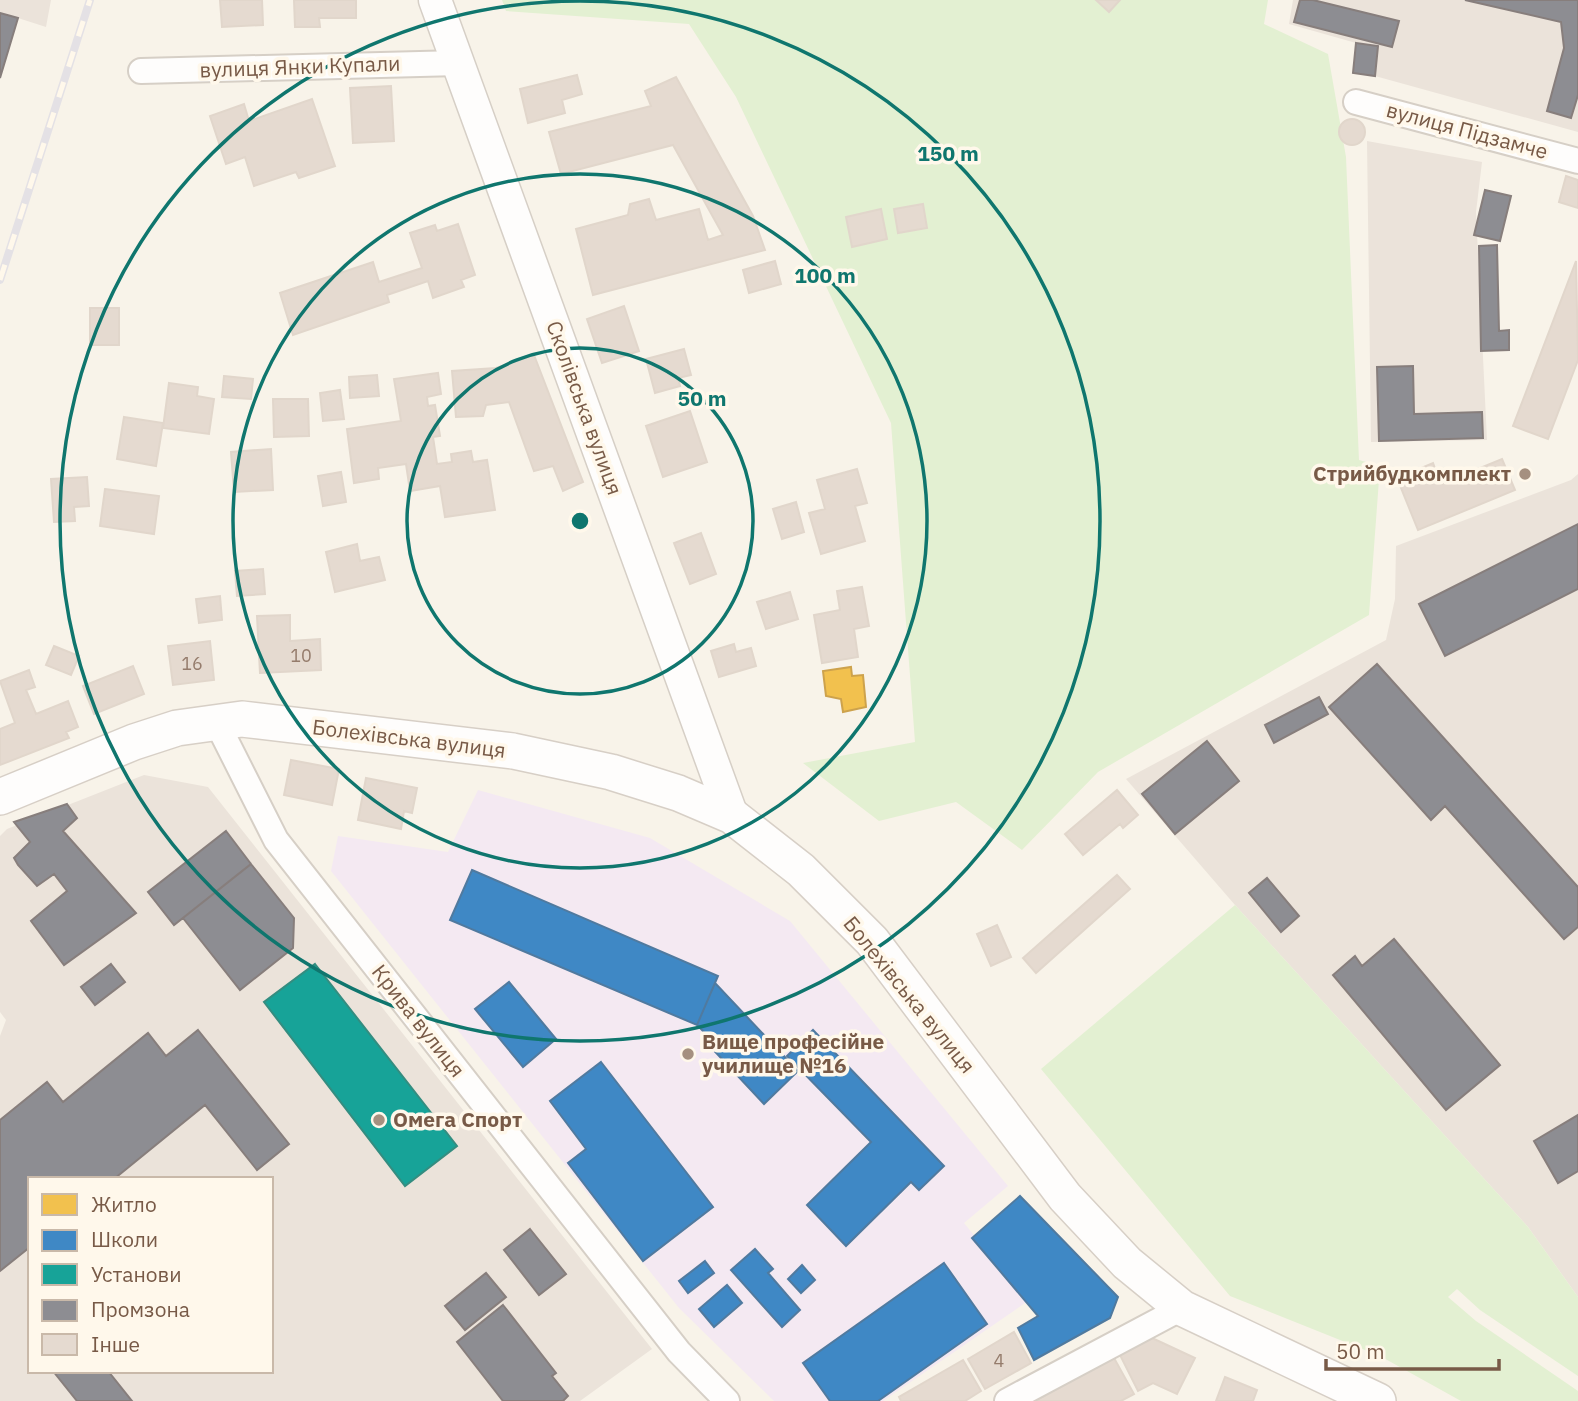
<svg xmlns="http://www.w3.org/2000/svg" width="1578" height="1401" font-family="'IBM Plex Sans',sans-serif">
<style>
.industrial{fill:#ebe3da;fill-rule:evenodd}
.education{fill:#f4e9f2}
.green{fill:#e3f0d2}
.homes{fill:#f2c14e;stroke:#cda24c;stroke-width:2}
.schools{fill:#3f88c5;stroke:#507a9f;stroke-width:2}
.public{fill:#17a398;stroke:#348d80;stroke-width:2}
.industry{fill:#8d8d92;stroke:#877e7c;stroke-width:2}
.building{fill:#e5dad0;stroke:#e1d6cb;stroke-width:2}
.lines{fill:none;stroke-linecap:round;stroke-linejoin:round}
.minor-casing{stroke:#d6cfc6;stroke-width:28}
.tertiary-casing{stroke:#d6cfc6;stroke-width:35}
.secondary-casing{stroke:#d7cfc6;stroke-width:38}
.minor{stroke:#fefdfc;stroke-width:24}
.tertiary{stroke:#fefdfc;stroke-width:32}
.secondary{stroke:#fefdfc;stroke-width:35}
.rail-casing{stroke:#e4e1e5;stroke-width:8}
.rail{stroke:#fff8eb;stroke-width:5;stroke-dasharray:16;stroke-linecap:butt}
.ring{fill:none;stroke:#0f766e;stroke-width:3.5}
.poi-dot{fill:#a59080;stroke:#fff8eb;stroke-width:2.5}
.labels{text-anchor:middle;stroke-width:7;stroke-linejoin:round;paint-order:stroke}
.number-label{font-size:18px;fill:#957c6c}
.street-label{font-size:21px;fill:#785a47;stroke:#fff8eb}
.poi-label{font-size:21px;font-weight:bold;fill:#785a47;stroke:#fff8eb;text-anchor:start}
.centre{fill:#0f766e;stroke:#fff8eb;stroke-width:3.5}
.ring-label{font-size:21px;text-anchor:middle;font-weight:bold;fill:#0f766e;stroke:#fff8eb;stroke-width:7;stroke-linejoin:round;paint-order:stroke}
</style>
<rect width="100%" height="100%" fill="#f8f3e9"/>
<!-- industrial -->
<path class="industrial" d="M0,0H51L46,27L18,18L0,78Z
M1293,0H1578V132L1375,76L1353,73L1356,43L1289,24Z
M1367,141L1482,162L1476,212L1487,440L1371,442Z
M1578,474V1297L1528,1227L1235,905L1126,779L1386,640L1395,599L1396,546L1571,480Z
M144,775L208,787L652,1349L580,1401H0V1036L6,1020L0,1012V836L7,829ZM30,1179H271V1371H30Z"/>
<!-- education -->
<path class="education" d="M478,790L650,838L790,921L1008,1186L964,1223L1028,1301L883,1401H774L679,1308L331,871L338,836L448,852Z"/>
<!-- green -->
<path class="green" d="M502,0H1268L1264,24L1328,54L1346,157L1359,460L1380,466L1369,615L1098,772L1022,850L956,802L879,821L803,763L915,742L891,423L736,97L689,24L506,11Z
M1235,905L1528,1227L1578,1297V1376L1480,1310L1457,1289L1448,1297L1476,1321L1578,1391V1401H1461L1380,1356L1230,1296L1041,1069Z"/>
<!-- homes -->
<path class="homes" d="M851,667L852,676L863,675L866,707L843,712L841,699L826,696L823,671Z"/>
<!-- schools -->
<path class="schools" d="M472,870L718,976L697,1025L450,920Z
M509,982L556,1039L523,1067L475,1009Z
M715,983L798,1071L764,1104L706,1042L710,1038L697,1025Z
M813,1030L944,1166L919,1190L911,1182L846,1246L807,1205L871,1142L787,1056Z
M601,1062L713,1207L643,1261L568,1163L586,1149L550,1101Z
M1020,1196L1118,1297L1110,1318L1034,1360L1018,1328L1038,1316L972,1238Z
M755,1249L773,1269L768,1273L800,1310L782,1327L731,1270Z
M705,1261L714,1273L688,1293L679,1281Z
M944,1263L987,1324L878,1401H830L803,1363Z
M802,1265L815,1280L801,1293L788,1279Z
M727,1285L742,1303L714,1327L699,1309Z"/>
<!-- public -->
<path class="public" d="M315,964L457,1146L405,1186L264,1002Z"/>
<!-- industry -->
<path class="industry" d="M1300,0H1313L1399,21L1392,47L1294,22Z
M1465,0H1578V95L1571,118L1547,111L1564,48L1561,22Z
M0,13L18,18L0,78Z
M1356,43L1378,46L1375,76L1353,73Z
M1485,190L1511,196L1500,241L1474,235Z
M1497,245L1499,331L1509,330V350L1481,351L1479,246Z
M1413,366L1414,414L1482,412L1483,438L1379,441L1377,367Z
M1578,524V589L1445,656L1419,604Z
M1377,664L1578,887V927L1564,939L1445,806L1431,820L1329,707Z
M1319,697L1328,714L1274,743L1265,725Z
M1207,741L1239,781L1175,834L1142,794Z
M67,804L77,818L63,831L136,913L64,965L31,921L67,891L54,874L37,886L18,865L14,858L30,842L14,822Z
M226,831L251,864L174,925L148,892Z
M251,864L294,918L293,948L240,990L183,918Z
M1267,878L1299,916L1281,932L1249,893Z
M1394,939L1500,1065L1446,1110L1333,975L1355,956L1362,966Z
M111,964L125,982L95,1005L81,987Z
M198,1030L289,1144L257,1170L205,1105L114,1179H30V1247L0,1271V1120L47,1082L63,1102L148,1033L166,1056Z
M1578,1115V1171L1558,1183L1534,1141Z
M530,1229L566,1274L539,1295L504,1250Z
M486,1273L506,1297L465,1330L445,1306Z
M503,1305L556,1373L552,1376L568,1396L563,1401H503L457,1342Z
M53,1371H108L132,1401H77Z"/>
<!-- building -->
<path class="building" d="M220,0H262L263,25L222,27Z
M294,0H356V18H319L320,27H295Z
M1096,0H1120L1109,12Z
M577,75L582,94L562,100L565,113L528,123L520,89Z
M676,77L753,216L765,250L593,295L576,229L628,215L630,204L649,199L656,220L699,209L708,240L723,235L673,145L561,174L549,132L651,106L645,91Z
M391,86L394,141L353,143L350,88Z
M312,99L335,166L299,178L296,172L254,186L245,157L226,164L210,116L244,104L249,121Z
M1339 132a13 13 0 1 1 26 0a13 13 0 1 1-26 0Z
M1566,176L1578,180V208L1559,202Z
M923,204L927,228L898,233L894,209Z
M881,209L887,239L852,247L846,217Z
M458,224L475,275L461,280L464,287L433,298L428,281L387,295L389,302L293,335L280,293L373,262L379,282L422,268L410,233L435,225L437,231Z
M775,261L781,284L749,293L743,270Z
M1576,261L1578,360L1548,439L1513,426Z
M624,306L639,351L602,363L587,319Z
M90,308H119V345H90Z
M684,349L691,375L678,378L680,386L655,393L646,359Z
M534,355L583,482L563,491L553,466L534,471L509,402L486,405L483,416L456,417L452,371L496,368Z
M438,373L441,394L427,397L428,406L435,405L440,436L433,437L437,464L452,462L451,454L471,451L473,462L487,460L495,510L445,517L440,486L410,491L406,464L378,468L379,479L354,483L347,429L401,421L394,379Z
M377,375L379,396L350,398L349,377Z
M224,376L253,379L251,399L222,397Z
M169,383L198,387L197,396L214,399L209,434L163,428Z
M340,390L344,419L323,421L320,393Z
M273,399H308L309,436L274,437Z
M690,411L707,462L663,477L646,426Z
M124,417L163,423L156,466L117,459Z
M271,449L273,490L234,492L231,452Z
M1502,459L1515,490L1418,530L1397,478L1433,463L1441,484Z
M857,469L867,503L855,506L865,541L821,554L809,513L825,509L817,480Z
M341,472L346,502L323,506L318,476Z
M87,477L89,506L74,507L75,521L54,522L51,479Z
M105,489L159,496L154,534L100,526Z
M796,502L804,532L782,539L773,509Z
M701,533L716,574L690,584L674,543Z
M357,544L360,561L379,557L385,580L335,592L326,552Z
M263,569L265,594L237,596L235,571Z
M862,587L869,626L854,629L858,657L822,663L814,615L840,610L837,591Z
M790,592L798,619L766,629L757,602Z
M220,596L222,620L199,623L196,599Z
M290,615V641L320,639L321,670L260,673L257,616Z
M210,641L214,680L173,685L168,646Z
M734,644L736,652L751,648L756,666L719,677L711,651Z
M54,646L79,656L71,675L46,665Z
M133,666L144,694L94,714L83,686Z
M29,670L35,687L26,690L36,714L68,701L78,727L66,732L69,738L0,765V729L15,723L0,681Z
M291,760L339,769L332,805L284,795Z
M366,778L417,788L412,813L404,811L401,829L358,820Z
M1117,790L1138,815L1123,828L1120,824L1083,855L1065,834Z
M1117,875L1130,889L1036,973L1023,958Z
M997,925L1011,957L991,966L977,934Z
M1014,1332L1031,1363L985,1389L968,1359Z
M1152,1338L1195,1358L1177,1394L1153,1383L1138,1391L1120,1355Z
M1114,1358L1134,1394L1121,1401H1035Z
M963,1360L981,1391L965,1401H901L899,1397Z
M1225,1377L1257,1390L1253,1401H1216Z"/>
<g class="lines">
<defs>
<path id="minor" d="M141,71L459,63
M1356,102L1578,161
M216,721L276,840L679,1352L727,1401
M1007,1401L1182,1308"/>
<path id="tertiary" d="M435,0L732,816"/>
<path id="secondary" d="M0,797L134,742L177,728L242,719L513,751L611,772L678,793L732,816L801,870L872,941L1065,1197L1127,1263L1182,1308L1378,1401"/>
</defs>
<!-- minor casing -->
<use href="#minor" class="minor-casing"/>
<!-- tertiary casing -->
<use href="#tertiary" class="tertiary-casing"/>
<!-- secondary casing -->
<use href="#secondary" class="secondary-casing"/>
<!-- minor -->
<use href="#minor" class="minor"/>
<!-- tertiary -->
<use href="#tertiary" class="tertiary"/>
<!-- secondary -->
<use href="#secondary" class="secondary"/>
<defs>
<path id="rail" d="M0,280L90,0"/>
</defs>
<!-- rail casing -->
<use href="#rail" class="rail-casing"/>
<!-- rail -->
<use href="#rail" class="rail"/>
</g>
<!-- distance rings -->
<g class="ring">
<circle cx="580" cy="521" r="173"/>
<circle cx="580" cy="521" r="347"/>
<circle cx="580" cy="521" r="520"/>
</g>
<!-- markers -->
<g class="poi-dot">
<circle cx="1525" cy="474" r="7"/>
<circle cx="688" cy="1054" r="7"/>
<circle cx="379" cy="1120" r="7"/>
</g>
<g class="labels">
<!-- number labels -->
<g class="number-label">
<text x="301" y="662">10</text>
<text x="192" y="670">16</text>
<text x="999" y="1367">4</text>
</g>
<!-- street labels -->
<g class="street-label">
<text transform="translate(300 67) rotate(-2)" y="7">вулиця Янки Купали</text>
<text transform="translate(1467 131) rotate(15)" y="7">вулиця Підзамче</text>
<text transform="translate(584 408) rotate(70)" y="7">Сколівська вулиця</text>
<text transform="translate(409 739) rotate(7)" y="7">Болехівська вулиця</text>
<text transform="translate(909 995) rotate(51)" y="7">Болехівська вулиця</text>
<text transform="translate(418 1021) rotate(52)" y="7">Крива вулиця</text>
</g>
<!-- poi labels -->
<g class="poi-label">
<text x="1511" y="481" text-anchor="end">Стрийбудкомплект</text>
<text x="702" y="1049">Вище професійне<tspan x="702" dy="24">училище №16</tspan></text>
<text x="393" y="1127">Омега Спорт</text>
</g>
</g>
<circle cx="580" cy="521" r="10" class="centre"/>
<g class="ring-label">
<text x="948" y="161">150 m</text>
<text x="825" y="283">100 m</text>
<text x="702" y="406">50 m</text>
</g>
<!-- legend -->
<rect x="28" y="1177" width="245" height="196" fill="#fff8eb" stroke="#c9b9a9" stroke-width="2"/>
<rect x="42" y="1194" width="35" height="21" fill="#f2c14e" stroke="#c9b9a9" stroke-width="2"/>
<text x="91" y="1212" font-size="21" fill="#785a47">Житло</text>
<rect x="42" y="1230" width="35" height="21" fill="#3f88c5" stroke="#c9b9a9" stroke-width="2"/>
<text x="91" y="1247" font-size="21" fill="#785a47">Школи</text>
<rect x="42" y="1264" width="35" height="21" fill="#17a398" stroke="#c9b9a9" stroke-width="2"/>
<text x="91" y="1282" font-size="21" fill="#785a47">Установи</text>
<rect x="42" y="1300" width="35" height="21" fill="#8d8d92" stroke="#c9b9a9" stroke-width="2"/>
<text x="91" y="1317" font-size="21" fill="#785a47">Промзона</text>
<rect x="42" y="1334" width="35" height="21" fill="#e5dad0" stroke="#c9b9a9" stroke-width="2"/>
<text x="91" y="1352" font-size="21" fill="#785a47">Інше</text>
<!-- scale -->
<path d="M1326 1359v10h173v-10" fill="none" stroke="#785a47" stroke-width="3.5"/>
<text x="1336" y="1359" font-size="21" fill="#785a47" stroke="#fff8eb" stroke-width="5" paint-order="stroke">50 m</text>
</svg>
